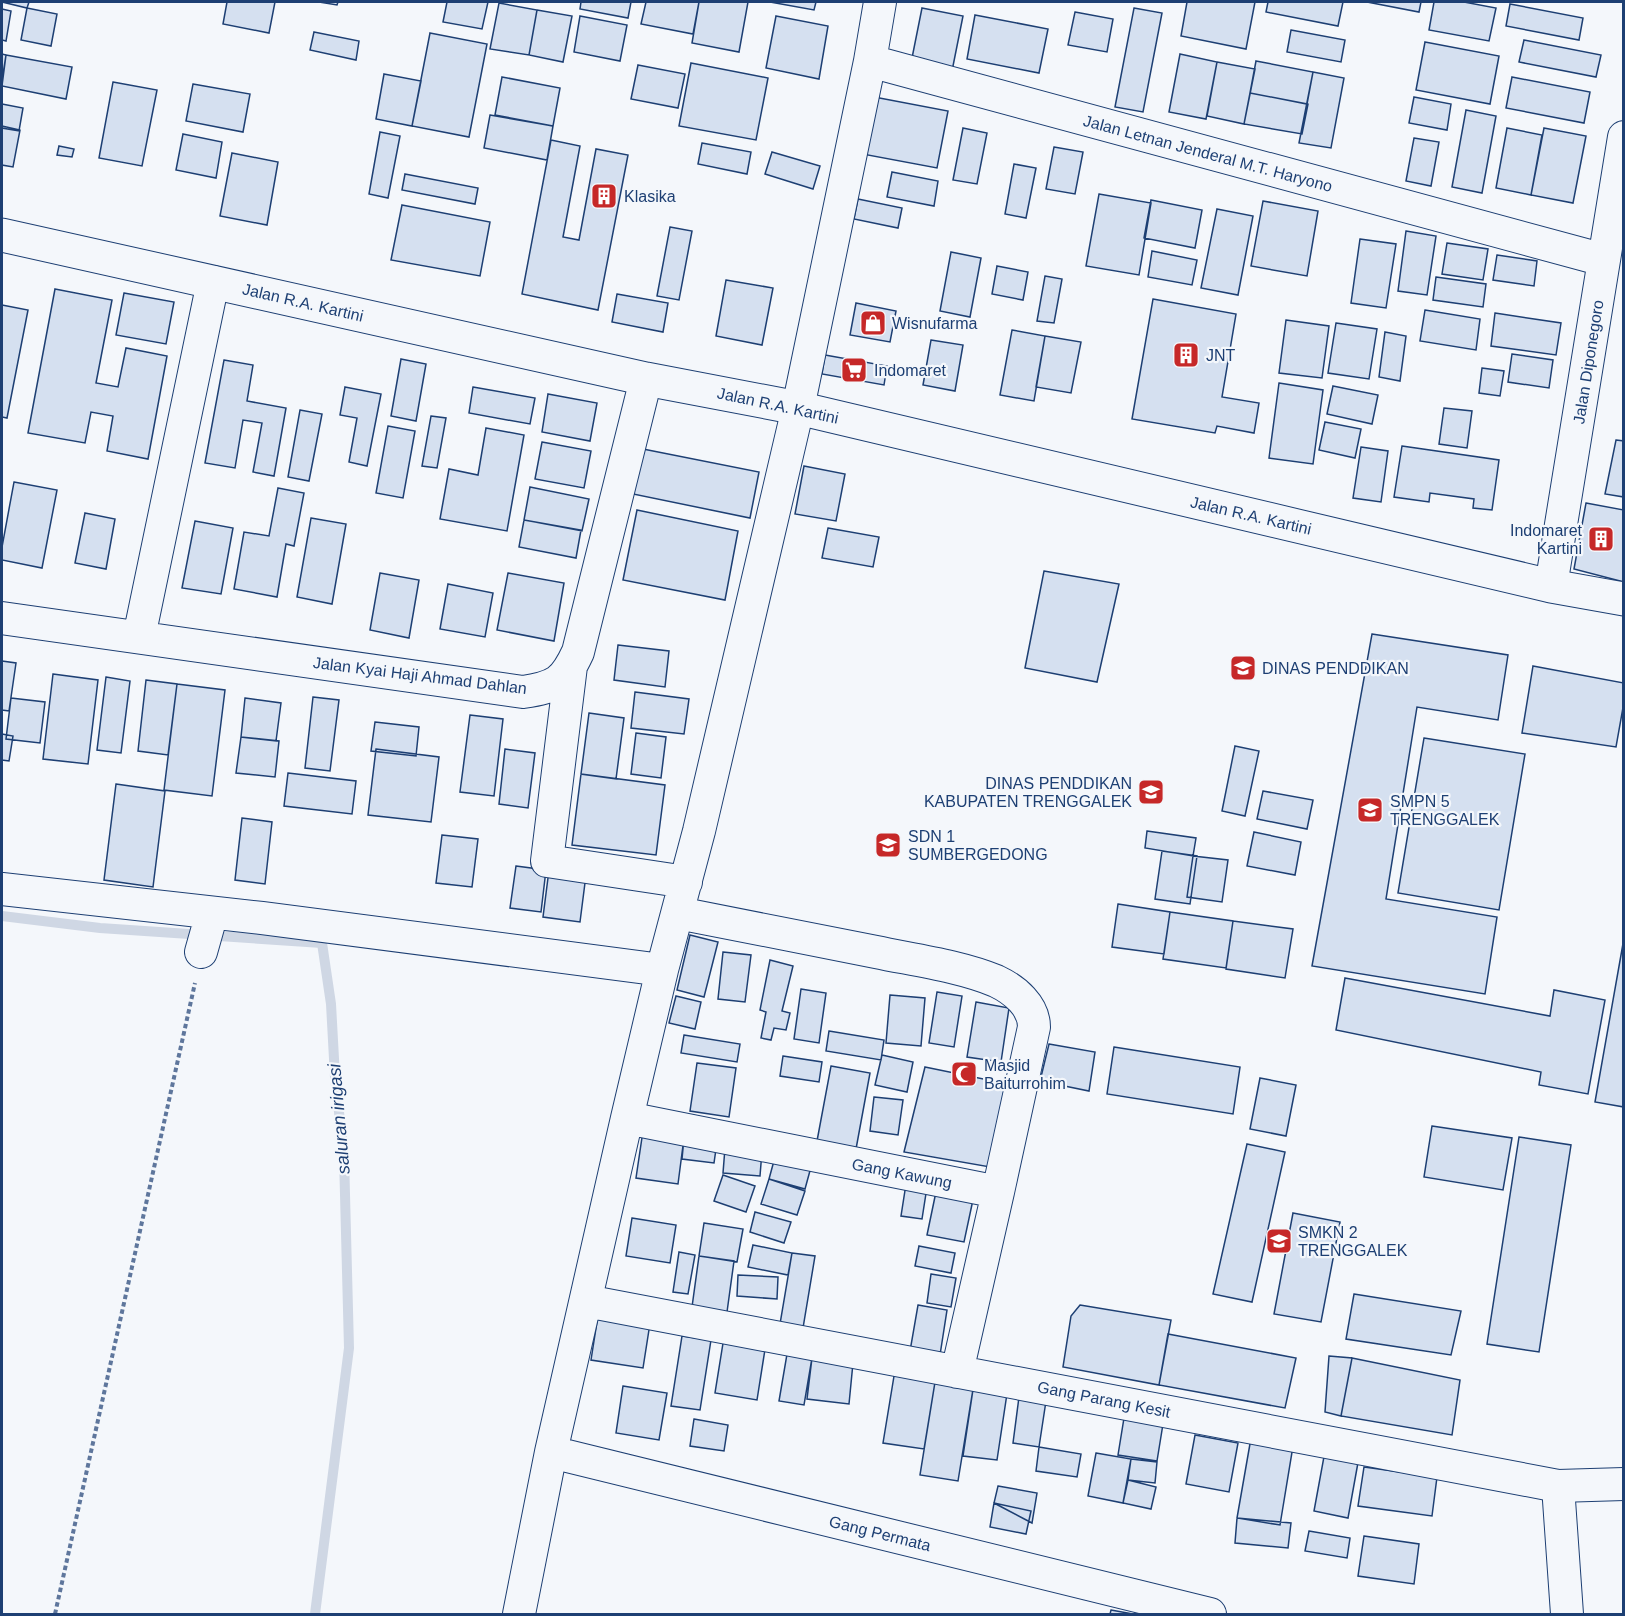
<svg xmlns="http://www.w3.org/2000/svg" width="1625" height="1616" font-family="Arial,sans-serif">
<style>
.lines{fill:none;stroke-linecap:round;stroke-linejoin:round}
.stream{stroke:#cfd7e4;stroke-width:10}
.building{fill:#d5e0f0;stroke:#1d3f73;stroke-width:1.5}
.minor-casing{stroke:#1d3f73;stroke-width:34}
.tertiary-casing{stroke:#1d3f73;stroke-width:35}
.path{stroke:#5e769c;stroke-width:4;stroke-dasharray:4.5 3;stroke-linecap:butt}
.minor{stroke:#f4f7fb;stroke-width:32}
.tertiary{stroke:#f4f7fb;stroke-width:33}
.labels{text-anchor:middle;stroke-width:4.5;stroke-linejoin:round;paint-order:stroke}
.street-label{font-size:16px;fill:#1d3f73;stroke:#f4f7fb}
.poi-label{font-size:16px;fill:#1d3f73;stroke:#f4f7fb;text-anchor:start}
.water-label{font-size:18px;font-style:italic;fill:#1d3f73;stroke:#f4f7fb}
</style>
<rect width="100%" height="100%" fill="#f4f7fb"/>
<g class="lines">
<!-- stream -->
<path class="stream" d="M2,916L100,928L322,943L331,1004L335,1077L344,1156L349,1348L315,1614"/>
</g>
<!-- building -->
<path class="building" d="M2,2H29L27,8Z
M227,2H275L269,33L223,24Z
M319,2H338L337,5Z
M447,2H488L482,29L443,22Z
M581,2H631L628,18L580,9Z
M646,2H699L693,34L641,24Z
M699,2H748L739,52L692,43Z
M770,2H816L814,10Z
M1187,2H1255L1246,49L1181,36Z
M1268,2H1343L1338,26L1266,12Z
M1367,2H1421L1419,12Z
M1434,2H1464L1496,8L1489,41L1429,30Z
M499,3L537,10L529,55L490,49Z
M1510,4L1583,18L1579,40L1506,26Z
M27,8L57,14L51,46L21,40Z
M922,8L963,16L952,71L911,63Z
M1134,8L1162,13L1143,112L1115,107Z
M2,9L11,11L6,41L2,40Z
M537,10L572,16L563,62L529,55Z
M1075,12L1113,19L1107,52L1068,45Z
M975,15L1048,29L1039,73L967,59Z
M580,16L627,25L620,61L574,52Z
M776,16L828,26L819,79L766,68Z
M1291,30L1345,40L1341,62L1287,52Z
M314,32L359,41L356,60L310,50Z
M430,33L487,44L469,137L412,126Z
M1524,40L1601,55L1596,77L1519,62Z
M1425,42L1499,56L1490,104L1416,90Z
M2,54L6,55L2,80Z
M1180,54L1217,62L1206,119L1169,112Z
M6,55L72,67L66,99L2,86Z
M1256,61L1313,72L1307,104L1250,93Z
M1217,62L1255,69L1244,124L1207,116Z
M691,63L768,78L756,140L679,126Z
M638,65L685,74L678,108L631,99Z
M1313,72L1344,78L1331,148L1299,143Z
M384,74L421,81L412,126L376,119Z
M502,77L560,88L553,126L495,115Z
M1512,77L1590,92L1584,123L1506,108Z
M113,82L157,90L142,166L99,158Z
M193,84L250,94L243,132L186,121Z
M1250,93L1308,104L1302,134L1244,124Z
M869,96L948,111L937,168L857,153Z
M1414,97L1451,104L1447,130L1409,123Z
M2,104L23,108L19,131L2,128Z
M1466,110L1496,116L1482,193L1452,187Z
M490,115L553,126L547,160L484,148Z
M2,126L20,130L13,167L2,165Z
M963,128L987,133L977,184L953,180Z
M1507,128L1542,135L1531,195L1496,188Z
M1544,128L1586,136L1573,203L1531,195Z
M380,132L400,136L388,198L369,194Z
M183,134L222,142L216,178L176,170Z
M1414,138L1439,142L1431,186L1406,181Z
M551,140L580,146L563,237L579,240L596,149L628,155L598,310L522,294Z
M702,143L751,152L747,174L698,164Z
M59,146L74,149L72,157L57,155Z
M1054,147L1083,152L1075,194L1046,189Z
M772,152L820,166L813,189L765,174Z
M232,153L278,162L267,225L220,216Z
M1014,164L1036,168L1026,218L1005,214Z
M892,172L938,181L934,206L887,197Z
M405,174L478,188L475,204L402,190Z
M1099,194L1151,203L1139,275L1086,266Z
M858,199L902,208L898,228L854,219Z
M1151,200L1202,210L1195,248L1144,238Z
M1263,201L1318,211L1307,276L1251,266Z
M402,205L490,222L480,276L391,260Z
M1217,209L1253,216L1238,295L1201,288Z
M670,227L692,231L679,300L657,296Z
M1406,231L1436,236L1427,295L1398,291Z
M1360,239L1396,244L1386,308L1351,303Z
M1447,243L1488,249L1483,280L1442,274Z
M1152,251L1197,260L1192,285L1148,277Z
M951,252L981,258L970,317L940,311Z
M1497,255L1537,261L1534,286L1493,280Z
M997,266L1028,272L1023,300L992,294Z
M1045,276L1062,279L1054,323L1037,321Z
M1436,277L1486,284L1483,307L1433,300Z
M726,280L773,288L762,345L716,336Z
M55,289L112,300L96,383L118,387L126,348L167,356L148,459L107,451L113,416L91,412L85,443L28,433Z
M124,293L174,302L166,344L116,335Z
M617,294L668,303L663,332L612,322Z
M1153,299L1236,314L1222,397L1259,403L1254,433L1217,426L1215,433L1132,419Z
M856,303L896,311L890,342L850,335Z
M2,305L28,310L7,418L2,417Z
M1425,310L1480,319L1476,350L1420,341Z
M1495,313L1561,323L1556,355L1491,346Z
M1286,320L1329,326L1322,378L1279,373Z
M1336,323L1377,329L1369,379L1328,373Z
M1012,330L1045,336L1034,401L1000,395Z
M1385,332L1406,336L1400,381L1379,377Z
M1045,336L1081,342L1071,393L1036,387Z
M931,340L963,345L955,391L923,385Z
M1512,354L1553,360L1549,388L1508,382Z
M825,355L887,366L884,385L822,374Z
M401,359L426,364L416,421L391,416Z
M224,360L253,365L247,401L286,408L274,476L253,472L262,423L243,420L235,468L205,463Z
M1482,368L1504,371L1500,396L1479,393Z
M1279,383L1323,390L1313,464L1269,458Z
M1333,386L1378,395L1372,424L1327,414Z
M345,387L381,394L367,466L349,462L357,418L340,415Z
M473,387L535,398L530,424L469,413Z
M548,394L597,403L590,441L542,432Z
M1444,408L1472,411L1467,448L1439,444Z
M300,410L322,414L309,481L288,477Z
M431,416L446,418L437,468L422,466Z
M1325,422L1361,429L1355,458L1319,450Z
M388,426L415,431L403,498L376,493Z
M486,428L524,435L507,531L440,519L449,469L478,475Z
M1616,440L1624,441V497L1605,494Z
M542,442L591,451L584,488L535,479Z
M1402,446L1499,460L1492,510L1473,508L1474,499L1430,493L1429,502L1394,497Z
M1361,447L1388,451L1381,502L1353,498Z
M643,449L759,472L750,518L633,494Z
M804,466L845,474L836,521L795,514Z
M14,482L57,490L42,568L2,560V547Z
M530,487L589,499L582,531L524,520Z
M278,488L304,493L294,546L286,544L277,597L234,589L244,532L269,536Z
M1586,503L1624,510V582L1574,569Z
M637,510L738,531L725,600L623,580Z
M85,513L115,519L106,569L75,563Z
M311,518L346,524L332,604L297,597Z
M524,520L581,530L576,558L519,547Z
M195,521L233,528L221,594L182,588Z
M828,528L879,537L873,567L822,558Z
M1044,571L1119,584L1097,682L1025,668Z
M380,573L419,580L409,638L370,630Z
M508,573L564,583L554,641L497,630Z
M448,584L493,593L485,637L440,629Z
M1372,634L1508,655L1498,720L1417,707L1386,899L1497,917L1485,994L1312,966Z
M618,645L669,651L665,687L614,680Z
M2,661L16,663L9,711L2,710Z
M1533,666L1624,683V702L1616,747L1522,733Z
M53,674L98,680L88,764L43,759Z
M106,677L130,681L121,753L97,750Z
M146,680L177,684L168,755L138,751Z
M177,684L225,690L212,796L164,790Z
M635,692L689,699L684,734L631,728Z
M313,697L339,700L330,771L305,768Z
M11,698L45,702L40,743L6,739Z
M245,698L281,703L276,741L241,737Z
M589,713L624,718L616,779L581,774Z
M470,715L503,719L494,796L460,792Z
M375,722L419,727L416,756L371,751Z
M636,733L666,737L661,778L631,774Z
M2,734L13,736L9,761L2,760Z
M241,737L279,741L275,777L236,773Z
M1424,738L1525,754L1499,910L1398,893Z
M1235,746L1259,751L1245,816L1222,811Z
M376,749L439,757L431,822L368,815Z
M505,749L535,753L528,808L499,804Z
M288,773L356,781L352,814L284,806Z
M581,774L665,785L656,855L572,845Z
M116,784L165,791L153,887L104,880Z
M1263,791L1313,800L1307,829L1257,819Z
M242,818L272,822L265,884L235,880Z
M1147,831L1196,838L1193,856L1145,848Z
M1254,832L1301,842L1295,875L1247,866Z
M442,835L478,839L472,887L436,883Z
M1162,851L1197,856L1190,904L1155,899Z
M1193,856L1228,860L1222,902L1187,897Z
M516,866L546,870L541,912L510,908Z
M549,870L586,875L580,922L543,917Z
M1118,904L1170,912L1164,954L1112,947Z
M1170,912L1233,921L1226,968L1163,959Z
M1233,921L1293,929L1285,978L1226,969Z
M690,935L718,942L704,997L677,990Z
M1624,938V1107L1595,1102Z
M723,952L751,955L745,1002L718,999Z
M770,960L793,966L782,1011L790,1013L786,1030L774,1028L771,1040L761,1038L766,1012L760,1010Z
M1345,978L1550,1016L1554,990L1605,1000L1588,1094L1539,1085L1541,1072L1336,1030Z
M801,989L826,993L819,1043L794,1039Z
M937,992L962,996L954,1047L929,1043Z
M890,995L925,998L921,1046L886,1043Z
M676,996L701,1002L695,1029L669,1023Z
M976,1002L1009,1008L1001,1062L967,1057Z
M829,1031L884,1040L881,1060L826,1051Z
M684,1035L740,1044L737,1062L681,1053Z
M1049,1044L1095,1052L1089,1091L1040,1081Z
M1114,1047L1240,1067L1233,1114L1107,1094Z
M882,1055L913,1062L907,1092L875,1085Z
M783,1056L822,1062L819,1082L780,1076Z
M697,1063L736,1068L729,1117L690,1111Z
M831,1066L870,1073L856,1149L817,1141Z
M925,1067L1008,1084L990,1167L904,1152Z
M1260,1078L1296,1085L1286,1136L1250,1129Z
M874,1097L903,1100L898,1135L870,1131Z
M644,1124L685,1130L678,1184L636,1178Z
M1432,1126L1512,1138L1503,1190L1424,1177Z
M1519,1137L1571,1145L1539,1352L1487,1344Z
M684,1138L717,1142L714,1163L682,1159Z
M1247,1144L1285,1152L1252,1302L1213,1294Z
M725,1148L762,1151L760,1176L723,1173Z
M775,1157L811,1167L805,1189L769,1179Z
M723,1175L755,1186L746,1212L714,1201Z
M769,1179L805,1191L797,1215L761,1204Z
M906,1184L927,1187L922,1219L901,1216Z
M937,1187L974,1195L964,1242L927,1235Z
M755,1212L791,1222L784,1243L750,1232Z
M1293,1213L1340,1222L1321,1322L1274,1314Z
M632,1218L676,1225L670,1263L626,1256Z
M704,1223L743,1229L737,1262L699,1256Z
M753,1245L792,1253L788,1275L748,1267Z
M919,1246L955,1253L951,1273L915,1266Z
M679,1252L695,1255L688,1294L673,1292Z
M792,1253L815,1256L802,1334L779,1330Z
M699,1256L734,1261L727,1312L692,1307Z
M931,1274L956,1278L951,1307L927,1303Z
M738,1275L778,1277L777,1299L737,1296Z
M1354,1294L1461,1311L1451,1355L1346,1339Z
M918,1305L947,1310L940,1355L910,1351Z
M1080,1305L1171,1320L1159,1385L1063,1367L1071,1316Z
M599,1309L651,1317L643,1368L591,1360Z
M1168,1334L1296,1358L1285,1408L1159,1385Z
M682,1336L711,1340L700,1410L671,1406Z
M724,1337L766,1343L757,1400L715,1393Z
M787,1354L812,1358L804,1405L779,1401Z
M1329,1356L1352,1358L1341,1416L1325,1412Z
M812,1358L853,1363L849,1404L807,1399Z
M1352,1358L1460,1380L1452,1435L1341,1416Z
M895,1370L936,1376L924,1449L883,1443Z
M936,1376L974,1383L958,1481L920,1475Z
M974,1383L1008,1387L997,1460L963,1456Z
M623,1386L667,1393L659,1440L616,1433Z
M1019,1397L1046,1401L1039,1447L1013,1443Z
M1124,1418L1163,1424L1157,1461L1118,1455Z
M694,1419L728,1425L724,1451L690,1446Z
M1195,1435L1238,1443L1229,1492L1186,1484Z
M1251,1438L1293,1446L1280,1525L1237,1518Z
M1039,1447L1081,1454L1077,1477L1036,1471Z
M1325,1451L1359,1457L1348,1518L1314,1511Z
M1096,1453L1131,1459L1123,1503L1088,1496Z
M1131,1459L1157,1462L1155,1483L1128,1480Z
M1364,1467L1437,1477L1432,1516L1358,1506Z
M1128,1480L1156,1487L1151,1509L1123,1503Z
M998,1486L1037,1493L1032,1523L994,1503Z
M994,1503L1031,1511L1026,1534L990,1527Z
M1237,1518L1291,1523L1288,1548L1235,1543Z
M1309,1531L1350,1538L1347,1558L1305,1551Z
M1364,1536L1419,1544L1414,1584L1358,1576Z
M1111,1610L1133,1614H1110Z"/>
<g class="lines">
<defs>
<path id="minor" d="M880,2L870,61L1604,260
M1551,586L1624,137
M2,618L523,692C556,687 564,682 578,652L646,379
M139,637L213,282
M571,666L547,861L686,882
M2,889L262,918L662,970
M678,913C744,926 810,939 876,952C914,960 960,966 996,981C1015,990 1034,1006 1034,1027L998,1192
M201,952L212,913
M627,1118L998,1192L957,1372
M586,1301L1558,1486L1624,1484
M551,1452L1210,1614
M1558,1486L1567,1614
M519,1614L551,1452L627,1118L662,970L699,831L798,408L870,61"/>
<path id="tertiary" d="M2,235L646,379L798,408L1551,586L1624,599"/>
</defs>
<!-- minor casing -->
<use href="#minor" class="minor-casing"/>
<!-- tertiary casing -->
<use href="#tertiary" class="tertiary-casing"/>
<!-- path -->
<path class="path" d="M55,1614L195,983"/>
<!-- minor -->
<use href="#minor" class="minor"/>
<!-- tertiary -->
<use href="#tertiary" class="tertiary"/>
</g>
<!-- icons -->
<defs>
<symbol id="building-square" viewBox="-11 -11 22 22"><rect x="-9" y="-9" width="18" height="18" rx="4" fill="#c62828" stroke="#f4f7fb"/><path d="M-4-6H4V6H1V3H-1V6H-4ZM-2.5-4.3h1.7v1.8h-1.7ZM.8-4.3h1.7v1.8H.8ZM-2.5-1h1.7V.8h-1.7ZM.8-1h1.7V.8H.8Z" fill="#fff"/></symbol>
<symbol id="shop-square" viewBox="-11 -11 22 22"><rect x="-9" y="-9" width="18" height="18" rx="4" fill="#c62828" stroke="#f4f7fb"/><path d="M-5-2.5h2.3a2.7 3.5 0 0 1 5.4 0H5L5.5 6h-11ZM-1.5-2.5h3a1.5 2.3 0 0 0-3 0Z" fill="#fff"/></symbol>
<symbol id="supermarket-square" viewBox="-11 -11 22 22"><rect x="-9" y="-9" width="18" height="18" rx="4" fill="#c62828" stroke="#f4f7fb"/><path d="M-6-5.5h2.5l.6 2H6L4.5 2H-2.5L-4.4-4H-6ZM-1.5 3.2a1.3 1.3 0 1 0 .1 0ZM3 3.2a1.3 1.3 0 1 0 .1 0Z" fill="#fff"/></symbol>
<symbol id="school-square" viewBox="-11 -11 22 22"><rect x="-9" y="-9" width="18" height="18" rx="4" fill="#c62828" stroke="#f4f7fb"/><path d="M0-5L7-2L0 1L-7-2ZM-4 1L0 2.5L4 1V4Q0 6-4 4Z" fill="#fff"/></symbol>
<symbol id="mosque-square" viewBox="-11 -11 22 22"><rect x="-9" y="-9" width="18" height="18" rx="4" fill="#c62828" stroke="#f4f7fb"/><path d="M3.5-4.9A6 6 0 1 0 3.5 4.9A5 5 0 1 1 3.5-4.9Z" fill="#fff"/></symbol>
</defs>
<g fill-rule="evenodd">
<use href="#building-square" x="589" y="181" width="30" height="30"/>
<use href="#shop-square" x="858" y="308" width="30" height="30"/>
<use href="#building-square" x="1171" y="340" width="30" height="30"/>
<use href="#supermarket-square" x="839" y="355" width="30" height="30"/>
<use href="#building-square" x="1586" y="524" width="30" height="30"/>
<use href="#school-square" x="1228" y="653" width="30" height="30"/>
<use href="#school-square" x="1136" y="777" width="30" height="30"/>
<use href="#school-square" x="1355" y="795" width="30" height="30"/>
<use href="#school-square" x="873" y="830" width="30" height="30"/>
<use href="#mosque-square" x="949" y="1059" width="30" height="30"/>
<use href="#school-square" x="1264" y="1226" width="30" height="30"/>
</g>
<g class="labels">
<!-- street labels -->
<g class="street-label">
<text transform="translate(1208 153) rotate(15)" y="6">Jalan Letnan Jenderal M.T. Haryono</text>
<text transform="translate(303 302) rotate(13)" y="6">Jalan R.A. Kartini</text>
<text transform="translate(1588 362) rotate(-81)" y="6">Jalan Diponegoro</text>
<text transform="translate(778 405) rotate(12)" y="6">Jalan R.A. Kartini</text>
<text transform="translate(1251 515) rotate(13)" y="6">Jalan R.A. Kartini</text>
<text transform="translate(420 675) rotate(7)" y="6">Jalan Kyai Haji Ahmad Dahlan</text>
<text transform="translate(902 1173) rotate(11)" y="6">Gang Kawung</text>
<text transform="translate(1104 1399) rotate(11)" y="6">Gang Parang Kesit</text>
<text transform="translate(880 1533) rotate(14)" y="6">Gang Permata</text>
</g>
<!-- poi labels -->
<g class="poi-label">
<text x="624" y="202">Klasika</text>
<text x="892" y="329">Wisnufarma</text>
<text x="1206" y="361">JNT</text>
<text x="874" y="376">Indomaret</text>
<text x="1582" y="536" text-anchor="end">Indomaret<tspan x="1582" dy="18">Kartini</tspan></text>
<text x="1262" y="674">DINAS PENDDIKAN</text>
<text x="1132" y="789" text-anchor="end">DINAS PENDDIKAN<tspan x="1132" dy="18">KABUPATEN TRENGGALEK</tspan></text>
<text x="1390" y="807">SMPN 5<tspan x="1390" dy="18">TRENGGALEK</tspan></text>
<text x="908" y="842">SDN 1<tspan x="908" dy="18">SUMBERGEDONG</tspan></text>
<text x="984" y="1071">Masjid<tspan x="984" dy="18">Baiturrohim</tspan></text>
<text x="1298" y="1238">SMKN 2<tspan x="1298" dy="18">TRENGGALEK</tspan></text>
</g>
<!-- water labels -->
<g class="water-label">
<text transform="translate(339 1119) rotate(-95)" y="6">saluran irigasi</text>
</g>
</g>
<!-- border -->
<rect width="1625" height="1616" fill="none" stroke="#1d3f73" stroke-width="6"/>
</svg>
